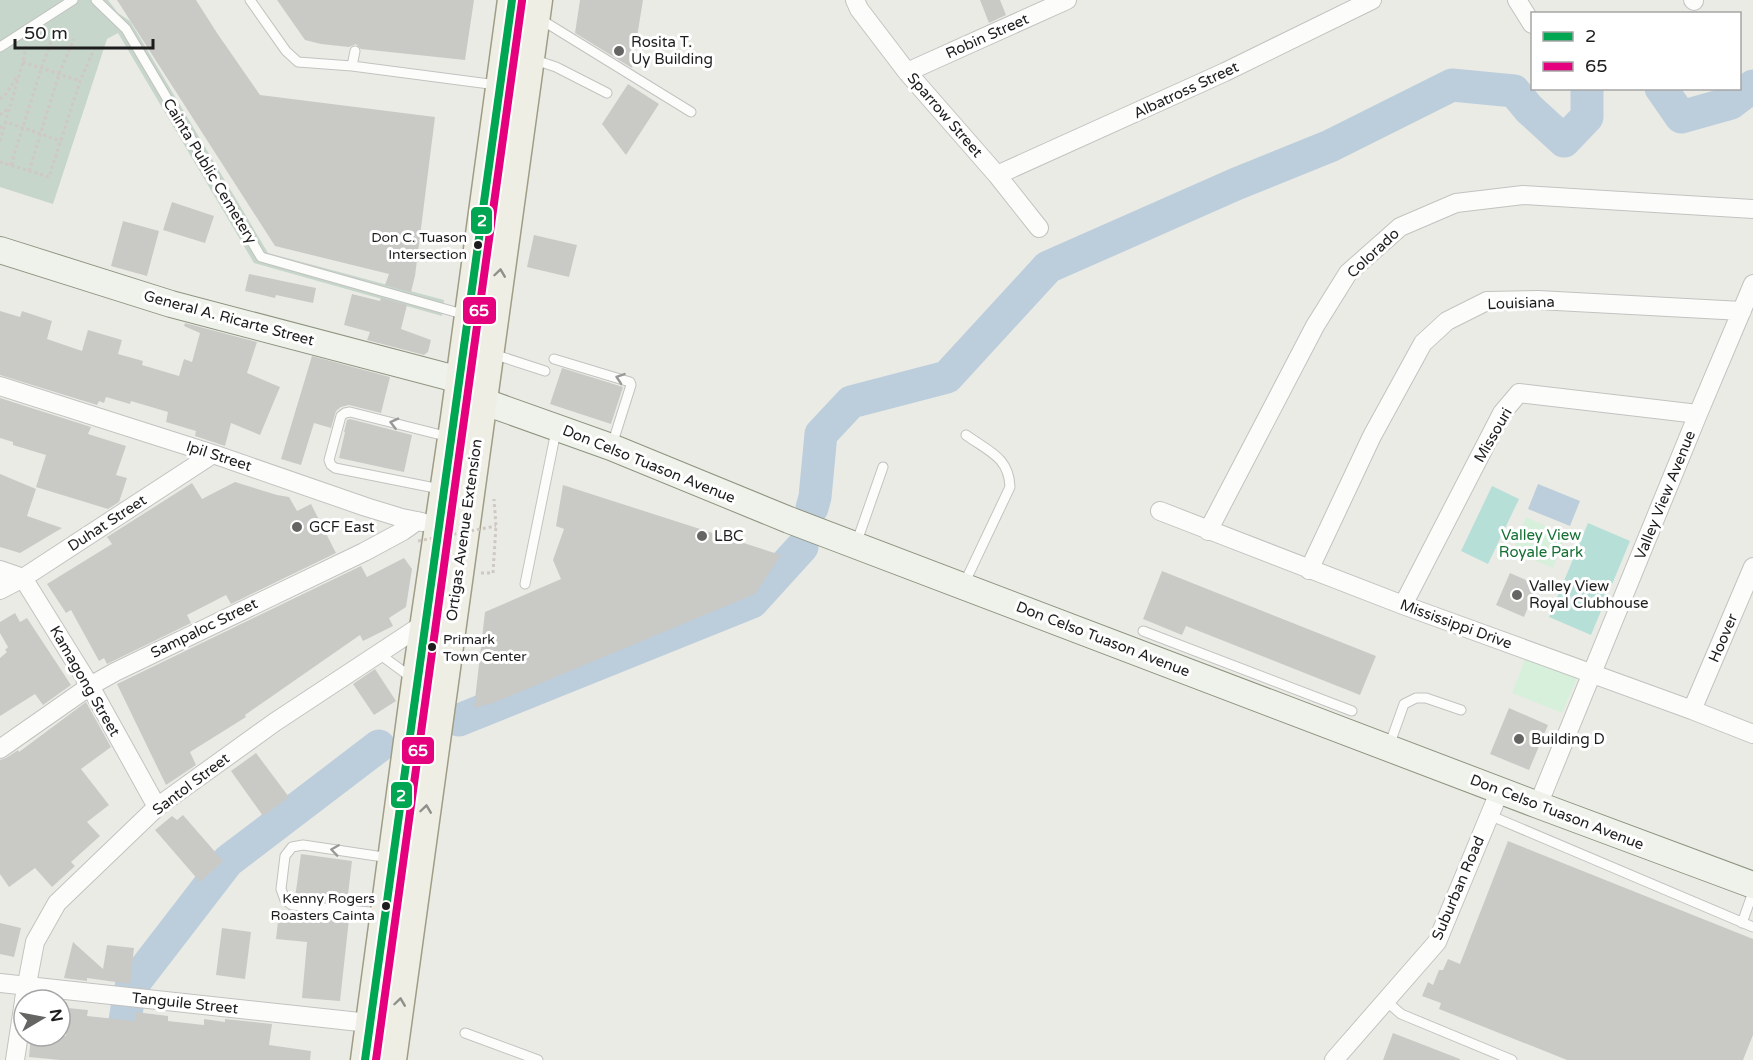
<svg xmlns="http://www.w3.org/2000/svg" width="1753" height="1060" font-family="'Varela Round',sans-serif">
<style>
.cemetery{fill:#c6d6ca}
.park{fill:#d6f0dc}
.pitch{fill:#b5dfd7}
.water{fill:#bccedc}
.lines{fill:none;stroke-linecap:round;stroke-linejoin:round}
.river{stroke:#bccedc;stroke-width:33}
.building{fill:#c9c9c6}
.lane-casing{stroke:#c2c2c0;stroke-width:11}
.street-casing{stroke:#c2c2c0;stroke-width:20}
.secondary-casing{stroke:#8e9480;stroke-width:28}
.primary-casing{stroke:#9f9d85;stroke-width:31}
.path{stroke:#d0c8c3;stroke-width:3;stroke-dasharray:3 3;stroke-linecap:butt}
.lane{stroke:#fcfcfb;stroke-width:9}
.street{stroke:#fcfcfb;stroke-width:18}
.secondary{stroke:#eff2ea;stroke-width:26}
.primary{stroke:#efeee5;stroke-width:28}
.path-bridge{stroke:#d0c8c3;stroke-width:3;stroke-dasharray:3 3;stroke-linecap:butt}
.bus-1-casing{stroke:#fff;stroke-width:12}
.bus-2-casing{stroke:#fff;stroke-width:12}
.bus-1{stroke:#00a651;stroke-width:8}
.bus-2{stroke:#e5007d;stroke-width:8}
.oneway{stroke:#90908b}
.oneway2{stroke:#989897}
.poi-dot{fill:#656563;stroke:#fff;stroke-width:2}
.bus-dot{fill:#1d1d1d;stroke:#fff;stroke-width:2}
.labels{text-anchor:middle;stroke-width:6;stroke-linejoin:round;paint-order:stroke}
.bus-label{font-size:14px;fill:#1d1d1d;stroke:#fff;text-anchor:end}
.street-label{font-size:15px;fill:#1d1d1d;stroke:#fff}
.poi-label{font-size:15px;fill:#1d1d1d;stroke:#fff;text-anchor:start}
.park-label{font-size:15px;fill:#167034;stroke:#fff}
.line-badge{stroke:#fff;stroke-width:2}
.badge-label{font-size:16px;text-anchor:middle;font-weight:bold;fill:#fff}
</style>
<rect width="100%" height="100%" fill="#ebebe6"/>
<!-- cemetery -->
<path class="cemetery" d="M0,0H108L118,13L130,21L268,253L444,300L442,316L254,263L118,33L107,39L53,204L0,187Z"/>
<!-- park -->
<path class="park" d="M1526,517L1566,535L1553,568L1513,551Z
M1525,659L1577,678L1562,713L1512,693Z"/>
<!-- pitch -->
<path class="pitch" d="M1492,486L1519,499L1488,564L1461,551Z
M1588,523L1630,541L1591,635L1549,617Z"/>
<!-- water -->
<path class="water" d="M1538,484L1580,501L1570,526L1528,509Z"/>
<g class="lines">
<!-- river -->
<path class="river" d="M1661,88L1681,117L1731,103L1753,86
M812,508L815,497L821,434L851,402L947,377L1048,267L1236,184L1330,146L1452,85L1514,91L1529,109L1564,141L1587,117V88
M459,720L752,602L802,547
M131,987L228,861L379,746
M119,1060L127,1008"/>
</g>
<!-- building -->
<path class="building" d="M117,0H196L217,33L260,95L435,117L415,276L411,292L385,285L389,274L275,246Z
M277,0H474L465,60L361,49L356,44L349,47L321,44L305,40Z
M580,0H643L632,68L575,33Z
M980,0H1000L1006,15L989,23Z
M628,84L659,104L626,155L602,124Z
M172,202L214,216L205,243L163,230Z
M123,221L159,231L147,276L111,266Z
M534,235L577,245L569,277L527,267Z
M249,274L316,288L313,303L276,295L275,298L245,291Z
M352,294L380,301L381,298L407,305L401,329L431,340L428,352L424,355L367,340L370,332L344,325Z
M0,311L20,317L22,311L52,321L47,339L82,351L88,330L122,340L118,354L143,361L142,365L179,376L184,359L192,362L200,333L184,326L185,323L257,342L247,373L280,387L260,435L231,423L225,446L195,436L196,431L166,422L168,412L131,401L130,404L106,397L104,403L99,401L97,405L0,375Z
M312,356L390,377L381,413L349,405L341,407L336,411L331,428L314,423L301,465L281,459Z
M562,368L623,387L611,424L550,404Z
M0,398L91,427L88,434L126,446L116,475L127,478L119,502L108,509L36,487L46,455L13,445V442L0,438Z
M350,419L412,435L404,472L339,458L345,432H344L347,420Z
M0,474L36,489L27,516L62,528L20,553L0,547Z
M235,482L277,495L289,497L297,511L311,504L336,553L231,604L226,595L187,615L191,623L107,664L104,658L99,661L71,610L66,613L47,584L112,544L107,537L192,483L202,499Z
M563,485L781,555L755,594L493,703L474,708L485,612L561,579L553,560L564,529L556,526Z
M404,558L412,569L406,607L389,618L393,626L363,641L360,635L245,715L246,717L190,752L196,765L166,785L117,684L361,566L367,577Z
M1162,571L1376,656L1360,695L1186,626L1182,635L1143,619Z
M1510,573L1537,585L1524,617L1496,605Z
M15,613L20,622L27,618L71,685L43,705L35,694L0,716V658L7,652L5,650L8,647L0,633V622Z
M375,669L396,701L374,715L353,684Z
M86,702L111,747L81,769L109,805L87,822L100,836L71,862L75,866L52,887L35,868L9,887L0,874V760L6,758L18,750L19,752Z
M1509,708L1548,725L1529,770L1490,754Z
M256,753L289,797L263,816L231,771Z
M183,815L223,861L200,882L155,830L172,816L177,820Z
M1508,841L1753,939V1035L1743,1060H1567L1439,1009L1441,1003L1422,996L1428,982L1433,985L1439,970H1443L1448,959L1460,964Z
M301,854L352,861L347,903L295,898Z
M279,912L293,914V912L345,917V919H349L340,1001L302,998L307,942L276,939Z
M0,923L21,928L14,957L0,954Z
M222,928L251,932L245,979L216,975Z
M73,942L103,969L107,945L134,948L130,984L87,978V981L64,978Z
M68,1008L88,1010L87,1016L135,1021L136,1012L168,1016V1021L204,1025V1019L225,1022V1019L272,1024L269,1045L311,1051L310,1060H60L29,1057L31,1036H66Z
M1393,1033L1460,1059V1060H1383Z"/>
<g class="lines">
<defs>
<path id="lane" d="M96,0L126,29L261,257L466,315
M250,0L286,51L298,62L352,66L497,85
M540,19L691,112
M0,47L73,0
M532,59L556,67L607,93
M352,66L355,51
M493,354L545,371
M554,359L630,382L631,385L612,445
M440,489L335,468L331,465L329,460L341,416L345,413L350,412L449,437
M856,544L883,467
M525,584L556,431
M964,584L1010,487C1009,457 988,451 966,435
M1143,631L1352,711
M378,653L412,678
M1389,746L1404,704L1416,698H1426L1461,710
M1489,815L1753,927
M381,913L292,905L285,900L281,889L285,856L292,847L303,845L390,858
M1742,923L1753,892
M1385,1000L1401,1014L1512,1060
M465,1033L538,1060"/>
<path id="street" d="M855,0L859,9L907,72L997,175L1039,228
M1517,0L1532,24
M1693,0L1694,1
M907,72L1067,0
M997,175L1225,72L1372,0
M0,386L213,454L366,507L402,518L422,522
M1160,511L1403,605L1692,710L1753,734
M1208,531L1315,326L1348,273L1400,227L1456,203L1523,195L1753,209
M0,570L23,578L90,686L157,807
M1309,570L1372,436L1423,343L1447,321L1487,301L1538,300L1742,311
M0,590L23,578L213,454
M1403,605L1502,413L1519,393L1698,414
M1692,710L1753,567
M0,749L90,686L115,672L364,552L403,531L417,521
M1538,805L1698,414L1753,284
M0,983L369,1023
M24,1000L35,942L57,903L157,807L275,722L425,623
M15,1060L24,1001
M1334,1060L1437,942L1500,790"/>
<path id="secondary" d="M0,250L171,304L460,380L482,401L611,447L789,520L1538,805L1753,885"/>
<path id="primary" d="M365,1060L416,682L455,418L512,0
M392,1060L538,0"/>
</defs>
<!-- lane casing -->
<use href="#lane" class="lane-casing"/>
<!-- street casing -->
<use href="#street" class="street-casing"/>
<!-- secondary casing -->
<use href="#secondary" class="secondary-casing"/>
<!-- primary casing -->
<use href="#primary" class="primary-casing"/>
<!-- path -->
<path class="path" d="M23,62L80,81
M0,99L5,95L17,77
M0,115L9,108
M0,128L6,122L61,141
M0,141L23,62L26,46
M0,162L49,177L80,81L95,47
M11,165L41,69L56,28
M29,171L59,74L74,39
M481,573H493L496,526L494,499"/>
<!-- lane -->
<use href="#lane" class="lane"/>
<!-- street -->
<use href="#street" class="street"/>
<!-- secondary -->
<use href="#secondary" class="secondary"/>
<!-- primary -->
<use href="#primary" class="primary"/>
<!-- path-bridge -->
<path class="path-bridge" d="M418,541L496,526"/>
<defs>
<path id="bus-1" d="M365,1060C413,706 464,353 512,0"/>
<path id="bus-2" d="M376,1060C423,707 474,354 522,1"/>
</defs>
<!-- bus-1 casing -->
<use href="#bus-1" class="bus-1-casing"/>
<!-- bus-2 casing -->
<use href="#bus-2" class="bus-2-casing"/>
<!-- bus-1 -->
<use href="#bus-1" class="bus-1"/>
<!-- bus-2 -->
<use href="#bus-2" class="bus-2"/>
</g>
<!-- one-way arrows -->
<defs><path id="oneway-chevron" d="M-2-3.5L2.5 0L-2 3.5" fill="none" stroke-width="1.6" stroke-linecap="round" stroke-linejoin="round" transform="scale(1.5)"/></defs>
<g class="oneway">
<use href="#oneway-chevron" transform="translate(500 273) rotate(-82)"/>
<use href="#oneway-chevron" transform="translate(426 809) rotate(-82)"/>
<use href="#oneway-chevron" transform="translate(400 1002) rotate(-82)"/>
</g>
<g class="oneway2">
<use href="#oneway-chevron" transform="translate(620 378) rotate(-161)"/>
<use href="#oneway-chevron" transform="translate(394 423) rotate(-166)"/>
<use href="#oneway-chevron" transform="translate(335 850) rotate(-172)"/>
</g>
<!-- markers -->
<g class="poi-dot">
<circle cx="619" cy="51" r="6"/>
<circle cx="297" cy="527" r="6"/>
<circle cx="702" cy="536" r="6"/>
<circle cx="1517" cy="595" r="6"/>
<circle cx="1519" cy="739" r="6"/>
</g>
<g class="bus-dot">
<circle cx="478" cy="245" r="5"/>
<circle cx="432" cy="647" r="5"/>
<circle cx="386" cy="906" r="5"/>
</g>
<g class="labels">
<!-- bus labels -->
<g class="bus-label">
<text x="467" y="242">Don C. Tuason<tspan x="467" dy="17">Intersection</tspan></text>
<text x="443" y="644" text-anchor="start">Primark<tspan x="443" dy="17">Town Center</tspan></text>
<text x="375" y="903">Kenny Rogers<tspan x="375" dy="17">Roasters Cainta</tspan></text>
</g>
<!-- street labels -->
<g class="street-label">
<text transform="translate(987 36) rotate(-24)" y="5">Robin Street</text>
<text transform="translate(1186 90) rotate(-25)" y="5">Albatross Street</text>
<text transform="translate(945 115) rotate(49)" y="5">Sparrow Street</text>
<text transform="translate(210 171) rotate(59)" y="5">Cainta Public Cemetery</text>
<text transform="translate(1373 253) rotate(-43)" y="5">Colorado</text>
<text transform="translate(1521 303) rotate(-2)" y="5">Louisiana</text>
<text transform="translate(229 318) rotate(15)" y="5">General A. Ricarte Street</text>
<text transform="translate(1493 435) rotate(-60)" y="5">Missouri</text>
<text transform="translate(219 456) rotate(18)" y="5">Ipil Street</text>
<text transform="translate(649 464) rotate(22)" y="5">Don Celso Tuason Avenue</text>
<text transform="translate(1665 495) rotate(-68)" y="5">Valley View Avenue</text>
<text transform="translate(107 523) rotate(-33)" y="5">Duhat Street</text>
<text transform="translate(464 530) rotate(-82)" y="5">Ortigas Avenue Extension</text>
<text transform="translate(1456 624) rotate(20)" y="5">Mississippi Drive</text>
<text transform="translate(204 628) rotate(-26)" y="5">Sampaloc Street</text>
<text transform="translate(1723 638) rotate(-67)" y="5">Hoover</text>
<text transform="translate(1103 639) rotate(21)" y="5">Don Celso Tuason Avenue</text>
<text transform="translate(85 681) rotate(60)" y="5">Kamagong Street</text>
<text transform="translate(191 784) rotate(-37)" y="5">Santol Street</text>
<text transform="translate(1557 812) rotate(21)" y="5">Don Celso Tuason Avenue</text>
<text transform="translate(1458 888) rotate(-67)" y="5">Suburban Road</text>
<text transform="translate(185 1003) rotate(6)" y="5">Tanguile Street</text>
</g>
<!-- poi labels -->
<g class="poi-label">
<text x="631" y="47">Rosita T.<tspan x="631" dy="17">Uy Building</tspan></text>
<text x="309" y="532">GCF East</text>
<text x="714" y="541">LBC</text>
<text x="1529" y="591">Valley View<tspan x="1529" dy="17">Royal Clubhouse</tspan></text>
<text x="1531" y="744">Building D</text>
</g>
<!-- park labels -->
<g class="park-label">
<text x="1541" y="540">Valley View<tspan x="1541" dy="17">Royale Park</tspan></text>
</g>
</g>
<g class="line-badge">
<rect x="470" y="206" width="23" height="29" rx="6" fill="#00a651"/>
<rect x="462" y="296" width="35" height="29" rx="6" fill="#e5007d"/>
<rect x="401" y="736" width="34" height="29" rx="6" fill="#e5007d"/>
<rect x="390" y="781" width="23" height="28" rx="6" fill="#00a651"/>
</g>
<g class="badge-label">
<text x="482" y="226">2</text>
<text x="479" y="316">65</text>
<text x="418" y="756">65</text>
<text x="401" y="801">2</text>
</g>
<!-- legend -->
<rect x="1531" y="12" width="210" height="78" fill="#ffffff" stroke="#a5a5a5" stroke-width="1.5"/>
<rect x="1543" y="32" width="30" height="9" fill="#00a651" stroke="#a5a5a5" stroke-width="1.5"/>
<text x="1585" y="42" font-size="18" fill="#1d1d1d">2</text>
<rect x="1543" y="62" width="30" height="9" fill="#e5007d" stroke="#a5a5a5" stroke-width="1.5"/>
<text x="1585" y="72" font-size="18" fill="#1d1d1d">65</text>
<!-- north arrow -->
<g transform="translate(42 1018) rotate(80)"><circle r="28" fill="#ffffff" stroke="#a5a5a5" stroke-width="1.5"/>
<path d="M0-4.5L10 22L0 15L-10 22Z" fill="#656563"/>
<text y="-9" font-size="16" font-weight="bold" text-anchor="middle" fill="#1d1d1d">N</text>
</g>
<!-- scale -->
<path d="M15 39v9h138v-9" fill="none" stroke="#1d1d1d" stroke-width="3"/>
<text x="24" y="39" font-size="18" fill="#1d1d1d" stroke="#ffffff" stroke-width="4.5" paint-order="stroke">50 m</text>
</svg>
